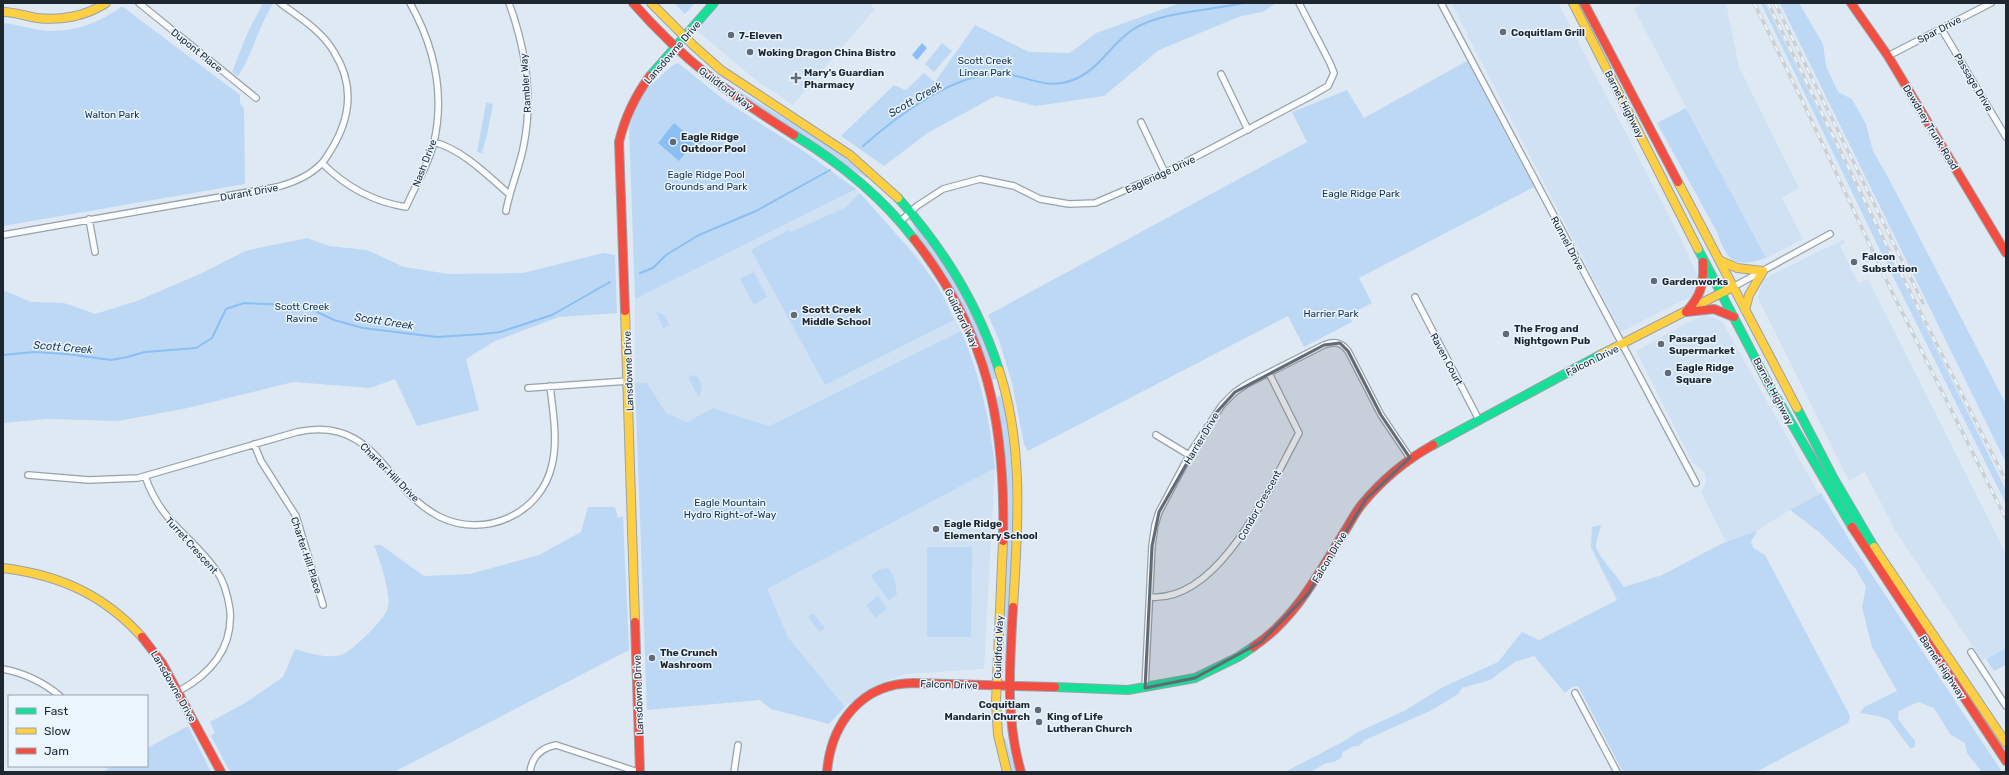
<svg xmlns="http://www.w3.org/2000/svg" width="2009" height="775" font-family="Rubik,sans-serif">
<style>
.built{fill:#d0e1f4}
.green{fill:#bdd8f4}
.water{fill:#89bff4}
.lines{fill:none;stroke-linecap:round;stroke-linejoin:round}
.stream{stroke:#89bff4;stroke-width:2}
.street-casing{stroke:#99a2aa;stroke-width:8}
.fast-casing{stroke:#99a2aa;stroke-width:10}
.slow-casing{stroke:#99a2aa;stroke-width:10}
.jam-casing{stroke:#99a2aa;stroke-width:10}
.street{stroke:#fafcfd;stroke-width:5.5}
.fast{stroke:#16e098;stroke-width:8}
.slow{stroke:#ffcf43;stroke-width:8}
.jam{stroke:#f24e42;stroke-width:8}
.rail-casing{stroke:#cdd0d3;stroke-width:3.5}
.rail{stroke:#ebf5ff;stroke-width:2;stroke-dasharray:6;stroke-linecap:butt}
.marked{fill:#626b75;fill-opacity:0.2;stroke:#626b75;stroke-width:3;stroke-linejoin:round}
.poi-dot{fill:#626b75;stroke:#ebf5ff;stroke-width:1.5}
.labels{text-anchor:middle;stroke-width:3;stroke-linejoin:round;paint-order:stroke}
.street-label{font-size:10px;fill:#1e2730;stroke:#ebf5ff}
.poi-label{font-size:10px;font-weight:bold;fill:#1e2730;stroke:#ebf5ff;text-anchor:start}
.park-label{font-size:10px;fill:#12304d;stroke:#ebf5ff}
.water-label{font-size:11px;font-style:italic;fill:#183653;stroke:#ebf5ff}
</style>
<rect width="100%" height="100%" fill="#dfe9f4"/>
<!-- built -->
<path class="built" d="M720,3H869L875,9L793,105L757,81L696,30Z
M1451,3H1558L1680,237L1698,277L1692,296L1621,332Z
M1643,3H1726L1739,67L1799,188L1782,198L1803,239L1766,258L1634,9Z
M856,189L920,260L944,297L961,331L769,426L713,408L687,422L666,413L647,383H635V299Z
M1843,240L1845,242L1840,246L1858,283L1868,279L2006,554V648L1982,660L1896,532L1865,472L1849,481L1758,298L1763,279Z
M1706,315L1722,321L1819,494L1790,510L1756,531L1726,542L1701,492L1706,483L1705,474L1700,468L1693,463L1636,351L1694,319Z
M995,468L984,669L905,674L877,685L845,707L788,637L766,589Z"/>
<!-- green -->
<path class="green" d="M263,3L273,4C258,27 253,54 238,76L232,72L247,34Z
M674,3H695L685,14Z
M1180,3H1276L1263,12L1241,16L1159,50L1104,96L1036,106L996,96L929,132L884,166L841,136L894,85L906,90L924,73L935,82L975,25L1029,52L1070,53L1096,33Z
M1761,3H1765L2006,490V504L1876,242Z
M1780,3H1799L1823,44L1826,66L1838,92L1852,99L1866,124L1873,151L1890,181L2006,404V463Z
M121,7H123L240,95V103L244,109L245,184L3,226V23C18,24 33,30 49,31C75,32 100,22 121,7Z
M942,43L952,51L934,72L925,64Z
M1467,61L1534,187L1359,278L1372,303L1349,315L1352,322L1304,347L1288,316L1028,451L1024,444L1012,383L999,340L988,315L1307,142L1292,112L1347,90L1364,118Z
M678,63L727,102L805,152L856,189L635,299L629,127L640,95L673,65Z
M724,82L824,142L869,176L867,178C818,150 768,118 723,83Z
M486,103L493,104L487,135L482,153L477,152Z
M1686,108L1766,258C1734,268 1728,263 1717,232L1657,123Z
M860,193L911,251L938,286L954,320L825,385L751,250L789,230L791,232L846,207Z
M915,223C953,270 980,321 998,378L992,380C980,343 965,309 946,276C935,259 919,244 913,224Z
M307,238L329,246L367,250L404,267L449,274L523,273L603,253L615,255L617,313L559,317L495,341L466,359L479,410L417,426L395,379L370,388L293,382L188,408L118,421L47,419L3,423V290L31,302L64,303L95,314L137,301L202,273L245,251Z
M754,272L767,297L754,305L740,279Z
M656,312L664,315L670,326H666L664,330Z
M961,331C980,375 990,420 995,468L767,589L788,637L845,707L829,724L771,709L760,700L647,710L635,383H647L666,413L687,422L713,408L769,426Z
M690,375L698,377L702,386L700,396H698L689,379Z
M1002,395C1019,477 1011,560 1008,643H1006L1004,588L1005,449L996,397Z
M1821,493L1853,546L2002,772H1982L1967,753L1965,743L1950,734L1934,708L1918,702L1899,711L1898,719L1915,741V747L1910,748L1889,720L1878,716L1860,713L1864,707L1897,691L1872,647L1862,607L1866,587L1855,568L1819,532L1790,510Z
M588,507H615L618,518L623,516L629,650L394,772H230L211,736L215,733L210,722L245,703L283,677L295,649C310,653 325,659 341,655C351,652 383,621 387,610C393,596 379,559 374,545H381L424,576L470,574L539,555L581,532Z
M1601,525C1600,531 1597,538 1596,544C1595,554 1618,576 1624,587L1662,575L1721,544L1756,531L1757,532L1751,541L1753,548L1765,555L1850,716L1848,723L1756,772H1623L1578,686L1572,687L1565,693L1534,656L1515,662L1490,680L1462,688L1458,694L1432,710L1365,740L1359,746H1354L1343,752L1341,758L1334,762L1326,763L1311,772H1285L1344,741L1358,732L1404,711L1443,687L1498,662L1522,632L1539,640L1617,600L1591,547L1592,527Z
M927,547H972L971,637H927Z
M888,568L894,576L897,594L889,601L871,576L880,569Z
M878,596L887,609L875,618L866,605Z
M813,613L825,628L820,632L808,617Z
M2006,648V665L1994,671L1986,659Z
M188,726L211,772H102L113,766H147V748Z
M1003,739H1006L1016,772H1010Z"/>
<!-- water -->
<path class="water" d="M922,43L927,48L917,60L912,55Z
M674,123L689,136L701,133L703,143L691,146L679,161L658,143Z"/>
<g class="lines">
<!-- stream -->
<path class="stream" d="M863,146C897,116 957,70 1005,74C1031,77 1045,90 1073,80C1098,71 1110,45 1132,30C1162,11 1209,11 1243,3
M640,273L653,268L666,255L699,235L756,211L830,170
M3,355L34,352L67,354L111,360L127,357L145,352L196,348L212,338L226,309L244,303L293,305L309,308L334,320L363,328L437,337L483,334L500,332L552,315L610,282"/>
<defs>
<path id="street" d="M139,3L256,98
M1441,3L1696,483
M1941,28L2006,137
M1888,56L1991,3
M1221,74L1248,130
M1141,122L1165,173
M434,142C463,150 487,175 509,194
M322,163C345,186 374,202 406,207C415,186 429,164 434,142C445,93 434,46 410,3
M506,211C510,188 520,167 524,144C533,97 525,47 509,3
M89,219L95,252
M901,221L917,206L943,189L980,179L1014,186L1040,199L1069,204L1095,203L1165,173L1309,97L1328,86L1334,73L1330,63L1299,3
M3,235L277,187C292,183 311,175 322,163C326,159 328,154 331,150C350,119 355,85 334,52C322,31 299,17 280,3
M1733,287L1830,234
M1415,297L1479,420
M528,388L628,381
M1156,435L1189,455
M254,444L261,461L296,516L323,605
M28,475L89,480L138,478L297,432C377,415 384,489 440,517C485,539 541,514 552,465C558,440 553,411 550,386
M145,476C161,523 190,534 216,570C224,581 228,596 230,610C233,648 210,674 179,691
M1151,597C1221,602 1271,484 1299,433L1269,373
M1971,652L2006,706
M3,669C24,673 43,682 60,696
M1145,688L1152,546L1155,525L1159,512L1192,450L1222,405L1235,392L1247,384L1324,345C1335,341 1341,342 1348,351L1381,415L1410,458
M1575,693L1617,772
M530,772C532,757 540,748 556,745L638,772
M734,772L738,745"/>
<path id="fast" d="M650,76L714,3
M794,135C840,163 881,196 914,239
M898,198C944,249 978,304 999,370
M1698,249L1768,383L1852,527
M1797,408L1834,479L1874,547
M1433,445L1600,355
M1055,687L1128,690L1195,678L1238,657L1253,647"/>
<path id="slow" d="M651,3L694,46L721,70L850,155L898,198
M1573,3L1698,249
M3,12C15,12 25,16 37,18C61,21 86,16 106,3
M1678,182L1797,408
M1719,260L1737,268L1763,271L1749,295L1745,310
M625,311L635,622
M1600,355L1733,287
M999,370C1024,446 1018,528 1013,607
M1003,541L996,702L998,735L1007,772
M1874,547L2006,743
M3,568C59,575 103,594 142,637"/>
<path id="jam" d="M633,3C683,60 730,95 794,135
M1584,3L1678,182
M1851,3L1888,56L2006,253
M914,239C988,333 1006,424 1003,541
M625,311L619,142C625,117 635,96 650,76
M1686,312C1701,296 1704,284 1703,262
M1686,312L1714,309L1734,317
M1852,527L2006,761
M1013,607C1010,663 1005,718 1021,772
M635,622L640,772
M142,637L162,663L221,772
M1253,647C1294,620 1318,575 1343,534C1350,524 1355,512 1363,503C1383,479 1406,460 1433,445
M827,772C831,723 862,683 914,683L1055,687"/>
</defs>
<!-- street casing -->
<use href="#street" class="street-casing"/>
<!-- fast casing -->
<use href="#fast" class="fast-casing"/>
<!-- slow casing -->
<use href="#slow" class="slow-casing"/>
<!-- jam casing -->
<use href="#jam" class="jam-casing"/>
<!-- street -->
<use href="#street" class="street"/>
<!-- fast -->
<use href="#fast" class="fast"/>
<!-- slow -->
<use href="#slow" class="slow"/>
<!-- jam -->
<use href="#jam" class="jam"/>
<defs>
<path id="rail" d="M1754,3L1801,98L1892,292L2006,519
M1768,3L1888,248L2006,481
M1775,3L1923,303"/>
</defs>
<!-- rail casing -->
<use href="#rail" class="rail-casing"/>
<!-- rail -->
<use href="#rail" class="rail"/>
</g>
<!-- marked area -->
<path class="marked" d="M1340,343L1348,351L1381,415L1410,458L1366,499L1308,594L1261,642L1195,678L1145,688L1152,546L1159,512L1215,414L1235,392L1324,345Z"/>
<!-- markers -->
<g class="poi-dot">
<circle cx="1503" cy="32" r="4"/>
<circle cx="731" cy="35" r="4"/>
<circle cx="750" cy="52" r="4"/>
<path d="M794 72h4v4h4v4h-4v4h-4v-4h-4v-4h4z"/>
<circle cx="673" cy="142" r="4"/>
<circle cx="1854" cy="262" r="4"/>
<circle cx="1654" cy="281" r="4"/>
<circle cx="794" cy="315" r="4"/>
<circle cx="1506" cy="334" r="4"/>
<circle cx="1661" cy="344" r="4"/>
<circle cx="1668" cy="373" r="4"/>
<circle cx="936" cy="529" r="4"/>
<circle cx="652" cy="658" r="4"/>
<circle cx="1038" cy="710" r="4"/>
<circle cx="1039" cy="722" r="4"/>
</g>
<g class="labels">
<!-- street labels -->
<g class="street-label">
<text transform="translate(1939 29) rotate(-27)" y="4">Spar Drive</text>
<text transform="translate(197 50) rotate(39)" y="4">Dupont Place</text>
<text transform="translate(672 52) rotate(-49)" y="4">Lansdowne Drive</text>
<text transform="translate(1974 82) rotate(59)" y="4">Passage Drive</text>
<text transform="translate(525 83) rotate(-94)" y="4">Rambler Way</text>
<text transform="translate(726 88) rotate(37)" y="4">Guildford Way</text>
<text transform="translate(1625 104) rotate(63)" y="4">Barnet Highway</text>
<text transform="translate(1931 127) rotate(59)" y="4">Dewdney Trunk Road</text>
<text transform="translate(424 163) rotate(-69)" y="4">Nash Drive</text>
<text transform="translate(1160 174) rotate(-25)" y="4">Eagleridge Drive</text>
<text transform="translate(249 192) rotate(-10)" y="4">Durant Drive</text>
<text transform="translate(1568 243) rotate(62)" y="4">Runnel Drive</text>
<text transform="translate(962 318) rotate(64)" y="4">Guildford Way</text>
<text transform="translate(1447 359) rotate(62)" y="4">Raven Court</text>
<text transform="translate(1592 360) rotate(-26)" y="4">Falcon Drive</text>
<text transform="translate(628 371) rotate(-92)" y="4">Lansdowne Drive</text>
<text transform="translate(1774 391) rotate(62)" y="4">Barnet Highway</text>
<text transform="translate(1201 438) rotate(-59)" y="4">Harrier Drive</text>
<text transform="translate(390 472) rotate(45)" y="4">Charter Hill Drive</text>
<text transform="translate(1259 505) rotate(-61)" y="4">Condor Crescent</text>
<text transform="translate(192 545) rotate(48)" y="4">Turret Crescent</text>
<text transform="translate(307 555) rotate(72)" y="4">Charter Hill Place</text>
<text transform="translate(1329 557) rotate(-59)" y="4">Falcon Drive</text>
<text transform="translate(998 647) rotate(-88)" y="4">Guildford Way</text>
<text transform="translate(1943 667) rotate(56)" y="4">Barnet Highway</text>
<text transform="translate(949 684) rotate(2)" y="4">Falcon Drive</text>
<text transform="translate(174 686) rotate(60)" y="4">Lansdowne Drive</text>
<text transform="translate(638 695) rotate(-92)" y="4">Lansdowne Drive</text>
</g>
<!-- poi labels -->
<g class="poi-label">
<text x="1511" y="36">Coquitlam Grill</text>
<text x="739" y="39">7-Eleven</text>
<text x="758" y="56">Woking Dragon China Bistro</text>
<text x="804" y="76">Mary's Guardian<tspan x="804" dy="12">Pharmacy</tspan></text>
<text x="681" y="140">Eagle Ridge<tspan x="681" dy="12">Outdoor Pool</tspan></text>
<text x="1862" y="260">Falcon<tspan x="1862" dy="12">Substation</tspan></text>
<text x="1662" y="285">Gardenworks</text>
<text x="802" y="313">Scott Creek<tspan x="802" dy="12">Middle School</tspan></text>
<text x="1514" y="332">The Frog and<tspan x="1514" dy="12">Nightgown Pub</tspan></text>
<text x="1669" y="342">Pasargad<tspan x="1669" dy="12">Supermarket</tspan></text>
<text x="1676" y="371">Eagle Ridge<tspan x="1676" dy="12">Square</tspan></text>
<text x="944" y="527">Eagle Ridge<tspan x="944" dy="12">Elementary School</tspan></text>
<text x="660" y="656">The Crunch<tspan x="660" dy="12">Washroom</tspan></text>
<text x="1030" y="708" text-anchor="end">Coquitlam<tspan x="1030" dy="12">Mandarin Church</tspan></text>
<text x="1047" y="720">King of Life<tspan x="1047" dy="12">Lutheran Church</tspan></text>
</g>
<!-- park labels -->
<g class="park-label">
<text x="985" y="64">Scott Creek<tspan x="985" dy="12">Linear Park</tspan></text>
<text x="112" y="118">Walton Park</text>
<text x="706" y="178">Eagle Ridge Pool<tspan x="706" dy="12">Grounds and Park</tspan></text>
<text x="1361" y="197">Eagle Ridge Park</text>
<text x="302" y="310">Scott Creek<tspan x="302" dy="12">Ravine</tspan></text>
<text x="1331" y="317">Harrier Park</text>
<text x="730" y="506">Eagle Mountain<tspan x="730" dy="12">Hydro Right-of-Way</tspan></text>
</g>
<!-- water labels -->
<g class="water-label">
<text transform="translate(915 99) rotate(-30)" y="4">Scott Creek</text>
<text transform="translate(384 321) rotate(9)" y="4">Scott Creek</text>
<text transform="translate(63 347) rotate(5)" y="4">Scott Creek</text>
</g>
</g>
<!-- border -->
<rect width="2009" height="775" fill="none" stroke="#1e2730" stroke-width="8"/>
<!-- legend -->
<rect x="8" y="695" width="140" height="72" fill="#ebf5ff" stroke="#99a3ac"/>
<rect x="16" y="708" width="20" height="6" fill="#16e098" stroke="#99a3ac"/>
<text x="44" y="715" font-size="12" fill="#1e2730">Fast</text>
<rect x="16" y="728" width="20" height="6" fill="#ffcf43" stroke="#99a3ac"/>
<text x="44" y="735" font-size="12" fill="#1e2730">Slow</text>
<rect x="16" y="748" width="20" height="6" fill="#f24e42" stroke="#99a3ac"/>
<text x="44" y="755" font-size="12" fill="#1e2730">Jam</text>
</svg>
